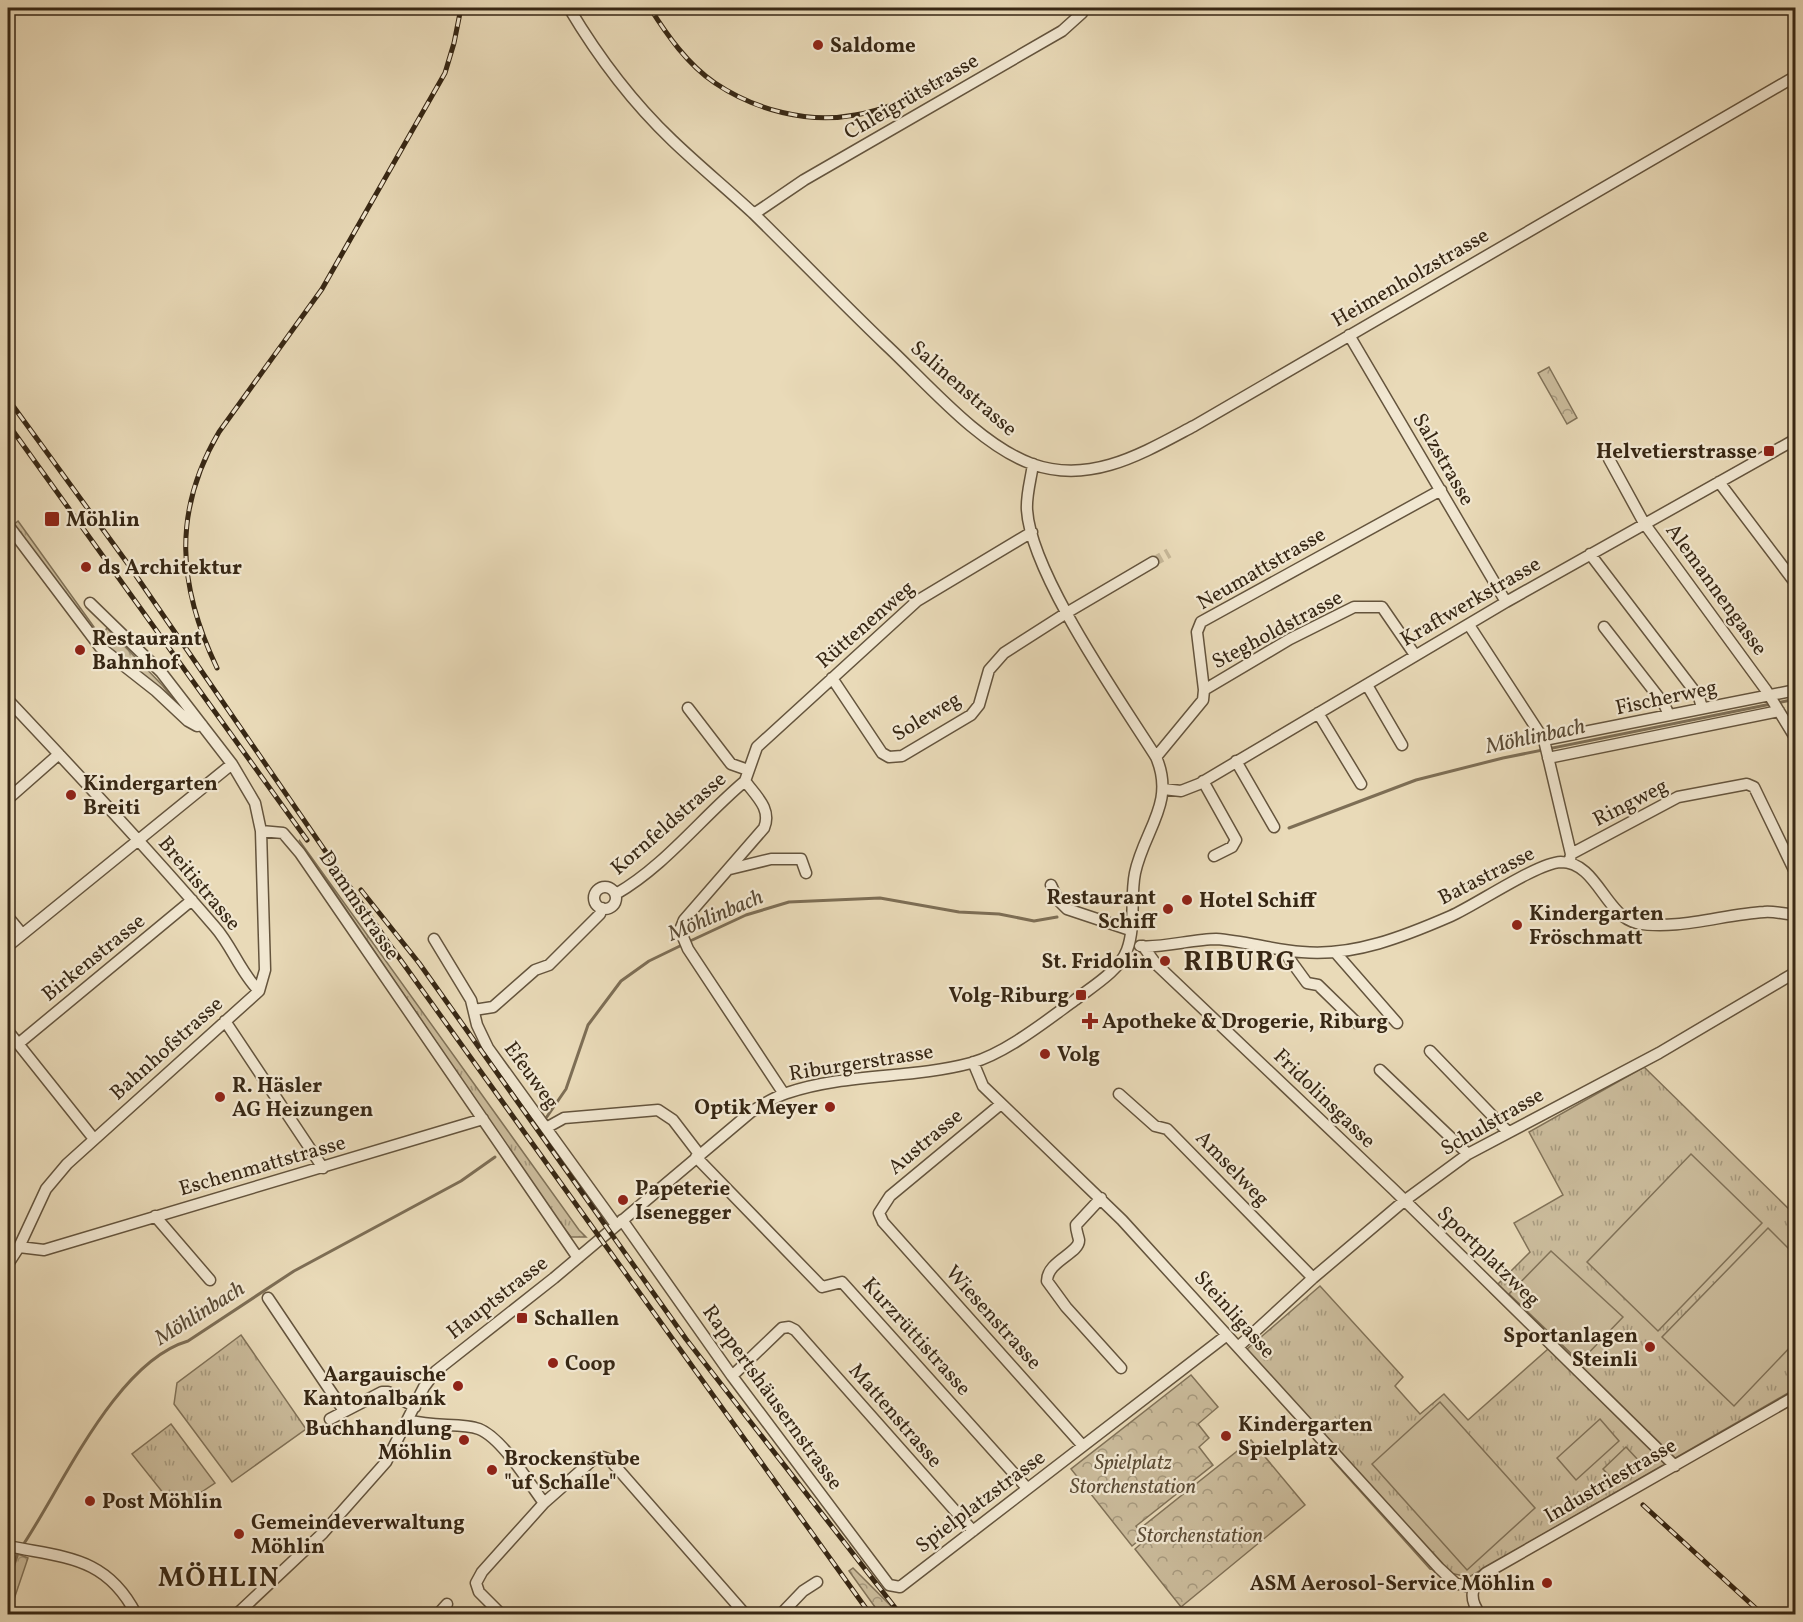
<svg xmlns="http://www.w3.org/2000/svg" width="1803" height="1622" font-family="Vollkorn,serif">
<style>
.grass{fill:url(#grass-tufts);stroke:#817258;stroke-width:1.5}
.forest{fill:url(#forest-crowns);stroke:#817258;stroke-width:1.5}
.garden{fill:#cbbc9c;stroke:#817258;stroke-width:1.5}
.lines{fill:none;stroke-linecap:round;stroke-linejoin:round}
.stream{stroke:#7d6e55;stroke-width:3}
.minor-tunnel{stroke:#c5b697;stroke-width:10;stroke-dasharray:10 5;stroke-linecap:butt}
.minor-casing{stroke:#64543d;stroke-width:13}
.minor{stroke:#f1e7d1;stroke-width:10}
.rail-casing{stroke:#372714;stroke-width:5}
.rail{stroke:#f1e7d1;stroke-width:3;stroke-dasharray:9;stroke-linecap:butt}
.poi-dot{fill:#8f2418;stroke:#f1e7d1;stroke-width:2}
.labels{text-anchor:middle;stroke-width:4.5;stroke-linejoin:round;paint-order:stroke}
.poi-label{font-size:21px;font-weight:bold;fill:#372714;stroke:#f1e7d1;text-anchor:start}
.street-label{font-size:21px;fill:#372714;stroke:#f1e7d1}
.park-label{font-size:21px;font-style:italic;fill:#5c4c36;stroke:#f1e7d1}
.water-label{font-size:22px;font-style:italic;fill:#5a4a34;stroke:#f1e7d1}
.district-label{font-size:27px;font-weight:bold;letter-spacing:1.5px;fill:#372714;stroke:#f1e7d1}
</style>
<defs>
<pattern id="grass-tufts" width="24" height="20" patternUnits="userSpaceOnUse" patternTransform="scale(1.5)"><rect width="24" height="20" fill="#cbbc9c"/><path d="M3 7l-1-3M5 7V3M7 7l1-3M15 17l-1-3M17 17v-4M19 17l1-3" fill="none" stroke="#a6997e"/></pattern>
<pattern id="forest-crowns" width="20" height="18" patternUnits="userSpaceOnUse" patternTransform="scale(1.5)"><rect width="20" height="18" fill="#cbbc9c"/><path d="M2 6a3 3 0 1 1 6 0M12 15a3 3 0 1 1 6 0" fill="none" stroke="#a6997e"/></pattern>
</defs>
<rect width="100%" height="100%" fill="#e9dab8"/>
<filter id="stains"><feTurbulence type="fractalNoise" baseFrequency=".00333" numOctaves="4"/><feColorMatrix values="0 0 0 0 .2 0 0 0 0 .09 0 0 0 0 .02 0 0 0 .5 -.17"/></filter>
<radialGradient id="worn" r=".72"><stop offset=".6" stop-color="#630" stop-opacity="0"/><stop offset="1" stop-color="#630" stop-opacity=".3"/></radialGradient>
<!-- grass -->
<path class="grass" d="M18,521L94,627L90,629L12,526Z
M107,628L163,686L176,703L99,639Z
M299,840L579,1230L586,1237H571L552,1213Z
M1644,1067L1795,1215V1389L1469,1577L1430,1569L1239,1356L1320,1286L1403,1377L1395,1386L1420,1414L1444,1394L1468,1420L1548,1349L1490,1292L1530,1252L1514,1223L1563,1195L1529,1132Z
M241,1335L306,1429L232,1482L174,1404L177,1383Z
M171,1424L215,1483L176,1509L132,1454Z"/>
<!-- forest -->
<path class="forest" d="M1549,367L1577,418L1567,424L1538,373Z
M1191,1375L1218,1407L1198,1424L1209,1438L1199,1447L1213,1465L1136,1526L1144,1536L1132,1546L1071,1469Z
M1251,1440L1305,1505L1181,1607L1135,1549L1150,1536L1142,1527Z
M8,1550L28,1558L9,1614H8Z
M853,1568L899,1614H880L849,1571Z"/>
<!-- garden -->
<path class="garden" d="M1691,1154L1762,1223L1658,1331L1587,1262Z
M1768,1228L1795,1255V1342L1734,1406L1662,1337Z
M1551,1251L1623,1317L1580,1362L1509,1294Z
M1440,1402L1535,1508L1467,1570L1372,1464Z
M1600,1419L1619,1441L1576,1480L1557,1458Z
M1626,1447L1640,1462L1617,1484L1603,1469Z"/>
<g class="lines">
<!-- stream -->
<path class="stream" d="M1777,703L1796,699
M1289,828L1416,780L1503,758L1771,704
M688,942L746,915L789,902L880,898L959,912L999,914L1034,921L1057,917
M546,1118L566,1089L588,1025L621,981L649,961L682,945
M23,1545C63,1485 116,1362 188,1341L294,1271L461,1181L495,1157
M8,1582L19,1550"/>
<!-- minor-tunnel -->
<path class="minor-tunnel" d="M1153,562L1169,553"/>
<defs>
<path id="minor" d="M569,8C597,55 632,102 672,140C698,165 726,188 753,213C797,256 840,301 885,344C926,382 979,445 1032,464C1091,485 1143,453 1194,426L1796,76
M754,214L804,180L1062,31L1082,13L1083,8
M1349,335L1506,602
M1609,459L1644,523L1766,690L1796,739
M1719,482L1796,584
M8,525L100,647L156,691L188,721L197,726L202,725
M1590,554L1699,697L1702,708
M1469,625L1544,740L1571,854L1570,860
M1604,627L1664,704L1669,715
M832,678L882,753L889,757L902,756L971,715L979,705L989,670L1004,653L1068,612L1153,562
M1367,685L1402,745
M1204,690L1290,639L1354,607H1382L1415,655
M8,700C78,774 148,849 215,927C232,946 240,972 259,991
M688,708L731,764L748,770
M1318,713L1361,784
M1544,740L1796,690
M1156,757L1203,700L1204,690L1197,632L1201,622L1441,490
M1548,758L1779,711
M1236,761L1274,827
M1203,781L1236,840L1232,847L1214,856
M1163,789L1181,791L1199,784L1506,602L1796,439
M8,799L59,754
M261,831L283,833L300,853L578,1258
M1571,854L1678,797L1747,784L1754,787L1796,874
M730,869L771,859H801L806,873
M1051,885L1058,900L1067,909L1130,930
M594 898a11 11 0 1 1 22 0a11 11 0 1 1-22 0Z
M616,894C665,866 702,817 745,781
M8,917L22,934
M434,939L471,1000L477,1025L488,1048L616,1225
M8,946L232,764
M1140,946C1157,949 1194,939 1216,939C1245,941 1273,950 1302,952C1353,957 1405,936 1451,916C1476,905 1537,863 1561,862C1597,862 1605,916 1637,923C1675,931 1725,914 1764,912C1774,911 1785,914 1796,915
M1143,946L1156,964L1393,1189L1675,1466
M1283,950L1307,983L1318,985L1357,1023
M1335,952L1397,1023
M474,1010L493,1007L535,970L549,965L600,914L602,908
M225,1021L323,1168
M8,1031L94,1139
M18,1044L192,900
M1430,1051L1508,1132
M973,1062L983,1086L1122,1220L1439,1568L1455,1583L1473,1588
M1380,1070L1468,1154
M784,1094L688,949L680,930L684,920L764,828C772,809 756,796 745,781L757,747L917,601L1032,532
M1119,1094L1155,1126L1167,1129L1313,1278
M1001,1104L890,1196L879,1213L883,1222L1083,1446
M546,1128L564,1118L658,1110L673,1120L699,1154
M696,1157L822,1287L842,1282L1027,1488
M1101,1198L1076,1225C1076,1231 1078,1235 1079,1240C1080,1253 1047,1261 1047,1281L1066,1307L1121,1368
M155,1216L210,1280
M622,1220L732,1376L889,1585L900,1587L1227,1335
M19,1247L44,1250L483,1119
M8,1264L19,1247L46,1189L67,1164L259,991L265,970L261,831L255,803L232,764L161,672L90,603
M268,1298L344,1411
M1238,1347L1313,1278L1404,1201L1468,1154L1659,1053L1796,972
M732,1376L782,1328L789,1327L795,1330L973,1531
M330,1419L382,1392H388L415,1407
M409,1420C433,1428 461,1422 479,1429C502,1438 529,1483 544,1503L482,1572L476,1583L479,1592L501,1614
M544,1503L595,1458L603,1457L610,1460L745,1614
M8,1546C65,1558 106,1556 136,1614
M237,1614L323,1533L386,1462L424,1387L436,1371L554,1278L751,1112C762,1105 774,1097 787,1093C846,1073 911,1079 971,1063C1006,1053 1046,1021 1075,1000C1093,986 1119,971 1127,950C1136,926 1130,897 1135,873C1144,830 1176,803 1156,757C1120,700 1031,574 1027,510C1026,495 1031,479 1033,464
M438,1614L447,1604
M781,1614L803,1591L817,1582
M1480,1614C1468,1598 1471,1586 1486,1573L1796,1396"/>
</defs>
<!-- minor casing -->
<use href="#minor" class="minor-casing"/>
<!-- minor -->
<use href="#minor" class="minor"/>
<defs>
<path id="rail" d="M650,8C667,35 688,65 715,83C755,110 808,124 855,115C887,110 916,95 945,82
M8,399L128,564L387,941L870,1614
M8,424L307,840
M217,668C178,586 172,512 219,432L322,289L445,73L454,43L461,8
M361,890L419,963L686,1339L900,1614
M1643,1505L1762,1614"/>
</defs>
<!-- rail casing -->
<use href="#rail" class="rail-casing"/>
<!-- rail -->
<use href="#rail" class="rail"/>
</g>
<!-- markers -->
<g class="poi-dot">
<circle cx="818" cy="45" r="6"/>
<rect x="1763" y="445" width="12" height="12" rx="3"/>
<rect x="44" y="511" width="16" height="16" rx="3"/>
<circle cx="86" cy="567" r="6"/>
<circle cx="80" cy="650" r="6"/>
<circle cx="71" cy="795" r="6"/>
<circle cx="1187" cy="900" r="6"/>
<circle cx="1168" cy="909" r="6"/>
<circle cx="1517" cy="925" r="6"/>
<circle cx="1165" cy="961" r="6"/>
<rect x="1075" y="989" width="12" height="12" rx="3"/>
<path d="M1087 1012h6v6h6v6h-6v6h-6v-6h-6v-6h6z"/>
<circle cx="1045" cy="1054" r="6"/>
<circle cx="220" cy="1097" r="6"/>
<circle cx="830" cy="1107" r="6"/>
<circle cx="623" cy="1200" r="6"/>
<rect x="516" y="1312" width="12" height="12" rx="3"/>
<circle cx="1650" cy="1347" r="6"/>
<circle cx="553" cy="1363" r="6"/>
<circle cx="458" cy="1386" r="6"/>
<circle cx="1226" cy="1436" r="6"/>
<circle cx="464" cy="1440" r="6"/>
<circle cx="492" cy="1470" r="6"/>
<circle cx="90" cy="1501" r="6"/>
<circle cx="239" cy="1534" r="6"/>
<circle cx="1547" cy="1583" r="6"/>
</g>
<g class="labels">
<!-- poi labels -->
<g class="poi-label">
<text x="830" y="52">Saldome</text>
<text x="1757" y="458" text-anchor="end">Helvetierstrasse</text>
<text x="66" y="526">Möhlin</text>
<text x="98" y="574">ds Architektur</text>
<text x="92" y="645">Restaurant<tspan x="92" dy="24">Bahnhof</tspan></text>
<text x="83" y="790">Kindergarten<tspan x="83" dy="24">Breiti</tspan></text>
<text x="1156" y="904" text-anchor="end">Restaurant<tspan x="1156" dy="24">Schiff</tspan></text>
<text x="1199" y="907">Hotel Schiff</text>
<text x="1529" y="920">Kindergarten<tspan x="1529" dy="24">Fröschmatt</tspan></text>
<text x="1153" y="968" text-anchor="end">St. Fridolin</text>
<text x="1069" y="1002" text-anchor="end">Volg-Riburg</text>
<text x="1102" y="1028">Apotheke &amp; Drogerie, Riburg</text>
<text x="1057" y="1061">Volg</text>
<text x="232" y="1092">R. Häsler<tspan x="232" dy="24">AG Heizungen</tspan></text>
<text x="818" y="1114" text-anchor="end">Optik Meyer</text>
<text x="635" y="1195">Papeterie<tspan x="635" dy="24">Isenegger</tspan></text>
<text x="534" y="1325">Schallen</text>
<text x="1638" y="1342" text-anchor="end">Sportanlagen<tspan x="1638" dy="24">Steinli</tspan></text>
<text x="565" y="1370">Coop</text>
<text x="446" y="1381" text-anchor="end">Aargauische<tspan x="446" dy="24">Kantonalbank</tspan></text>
<text x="1238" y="1431">Kindergarten<tspan x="1238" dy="24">Spielplatz</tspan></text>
<text x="452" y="1435" text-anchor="end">Buchhandlung<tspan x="452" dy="24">Möhlin</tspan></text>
<text x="504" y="1465">Brockenstube<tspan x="504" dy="24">"uf Schalle"</tspan></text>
<text x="102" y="1508">Post Möhlin</text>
<text x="251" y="1529">Gemeindeverwaltung<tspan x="251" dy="24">Möhlin</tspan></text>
<text x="1535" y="1590" text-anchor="end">ASM Aerosol-Service Möhlin</text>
</g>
<!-- street labels -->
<g class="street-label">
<text transform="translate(911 96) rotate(-30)" y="7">Chleigrütstrasse</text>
<text transform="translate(1410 277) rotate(-30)" y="7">Heimenholzstrasse</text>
<text transform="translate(964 388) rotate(41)" y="7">Salinenstrasse</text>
<text transform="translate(1444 459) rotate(60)" y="7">Salzstrasse</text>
<text transform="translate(1261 568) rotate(-30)" y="7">Neumattstrasse</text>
<text transform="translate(1717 589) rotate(54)" y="7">Alemannengasse</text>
<text transform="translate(1470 601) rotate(-30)" y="7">Kraftwerkstrasse</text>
<text transform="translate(865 624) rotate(-41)" y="7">Rüttenenweg</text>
<text transform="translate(1277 629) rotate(-28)" y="7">Stegholdstrasse</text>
<text transform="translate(1666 697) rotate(-12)" y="7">Fischerweg</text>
<text transform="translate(926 716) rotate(-31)" y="7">Soleweg</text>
<text transform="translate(1630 802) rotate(-27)" y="7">Ringweg</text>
<text transform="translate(668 823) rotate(-41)" y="7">Kornfeldstrasse</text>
<text transform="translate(1486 875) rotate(-27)" y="7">Batastrasse</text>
<text transform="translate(200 883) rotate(50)" y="7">Breitistrasse</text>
<text transform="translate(360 905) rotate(56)" y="7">Dammstrasse</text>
<text transform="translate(93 957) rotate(-39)" y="7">Birkenstrasse</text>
<text transform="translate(166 1048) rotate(-42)" y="7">Bahnhofstrasse</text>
<text transform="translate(861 1062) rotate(-9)" y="7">Riburgerstrasse</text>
<text transform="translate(532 1075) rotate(54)" y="7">Efeuweg</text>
<text transform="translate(1325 1098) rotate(44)" y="7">Fridolinsgasse</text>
<text transform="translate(1492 1121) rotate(-30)" y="7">Schulstrasse</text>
<text transform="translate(925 1141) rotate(-40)" y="7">Austrasse</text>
<text transform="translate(262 1165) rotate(-16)" y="7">Eschenmattstrasse</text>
<text transform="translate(1233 1168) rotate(46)" y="7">Amselweg</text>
<text transform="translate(1489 1256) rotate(44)" y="7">Sportplatzweg</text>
<text transform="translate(497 1297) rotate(-38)" y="7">Hauptstrasse</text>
<text transform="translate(1235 1314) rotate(48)" y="7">Steinligasse</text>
<text transform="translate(994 1317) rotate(48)" y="7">Wiesenstrasse</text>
<text transform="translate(917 1336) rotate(48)" y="7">Kurzrüttistrasse</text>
<text transform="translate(773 1397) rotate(54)" y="7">Rappertshäusernstrasse</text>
<text transform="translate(896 1415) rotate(49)" y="7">Mattenstrasse</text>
<text transform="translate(1610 1480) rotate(-30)" y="7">Industriestrasse</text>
<text transform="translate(980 1501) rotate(-37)" y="7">Spielplatzstrasse</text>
</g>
<!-- park labels -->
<g class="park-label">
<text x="1133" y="1469">Spielplatz<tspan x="1133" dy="24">Storchenstation</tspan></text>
<text x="1200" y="1542">Storchenstation</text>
</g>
<!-- water labels -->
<g class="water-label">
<text transform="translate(1535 735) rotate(-12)" y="8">Möhlinbach</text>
<text transform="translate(715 914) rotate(-23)" y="8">Möhlinbach</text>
<text transform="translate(199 1312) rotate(-32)" y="8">Möhlinbach</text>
</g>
<!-- district labels -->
<g class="district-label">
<text x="1240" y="970">RIBURG</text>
<text x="219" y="1586">MÖHLIN</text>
</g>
</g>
<!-- margin -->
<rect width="1803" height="1622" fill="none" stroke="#e9dab8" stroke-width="30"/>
<rect x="9" y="9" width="1785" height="1604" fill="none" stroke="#372714" stroke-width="3"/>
<rect x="15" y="15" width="1773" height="1592" fill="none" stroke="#372714" stroke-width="1.5"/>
<rect width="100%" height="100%" filter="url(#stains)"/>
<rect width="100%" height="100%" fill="url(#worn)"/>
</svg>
